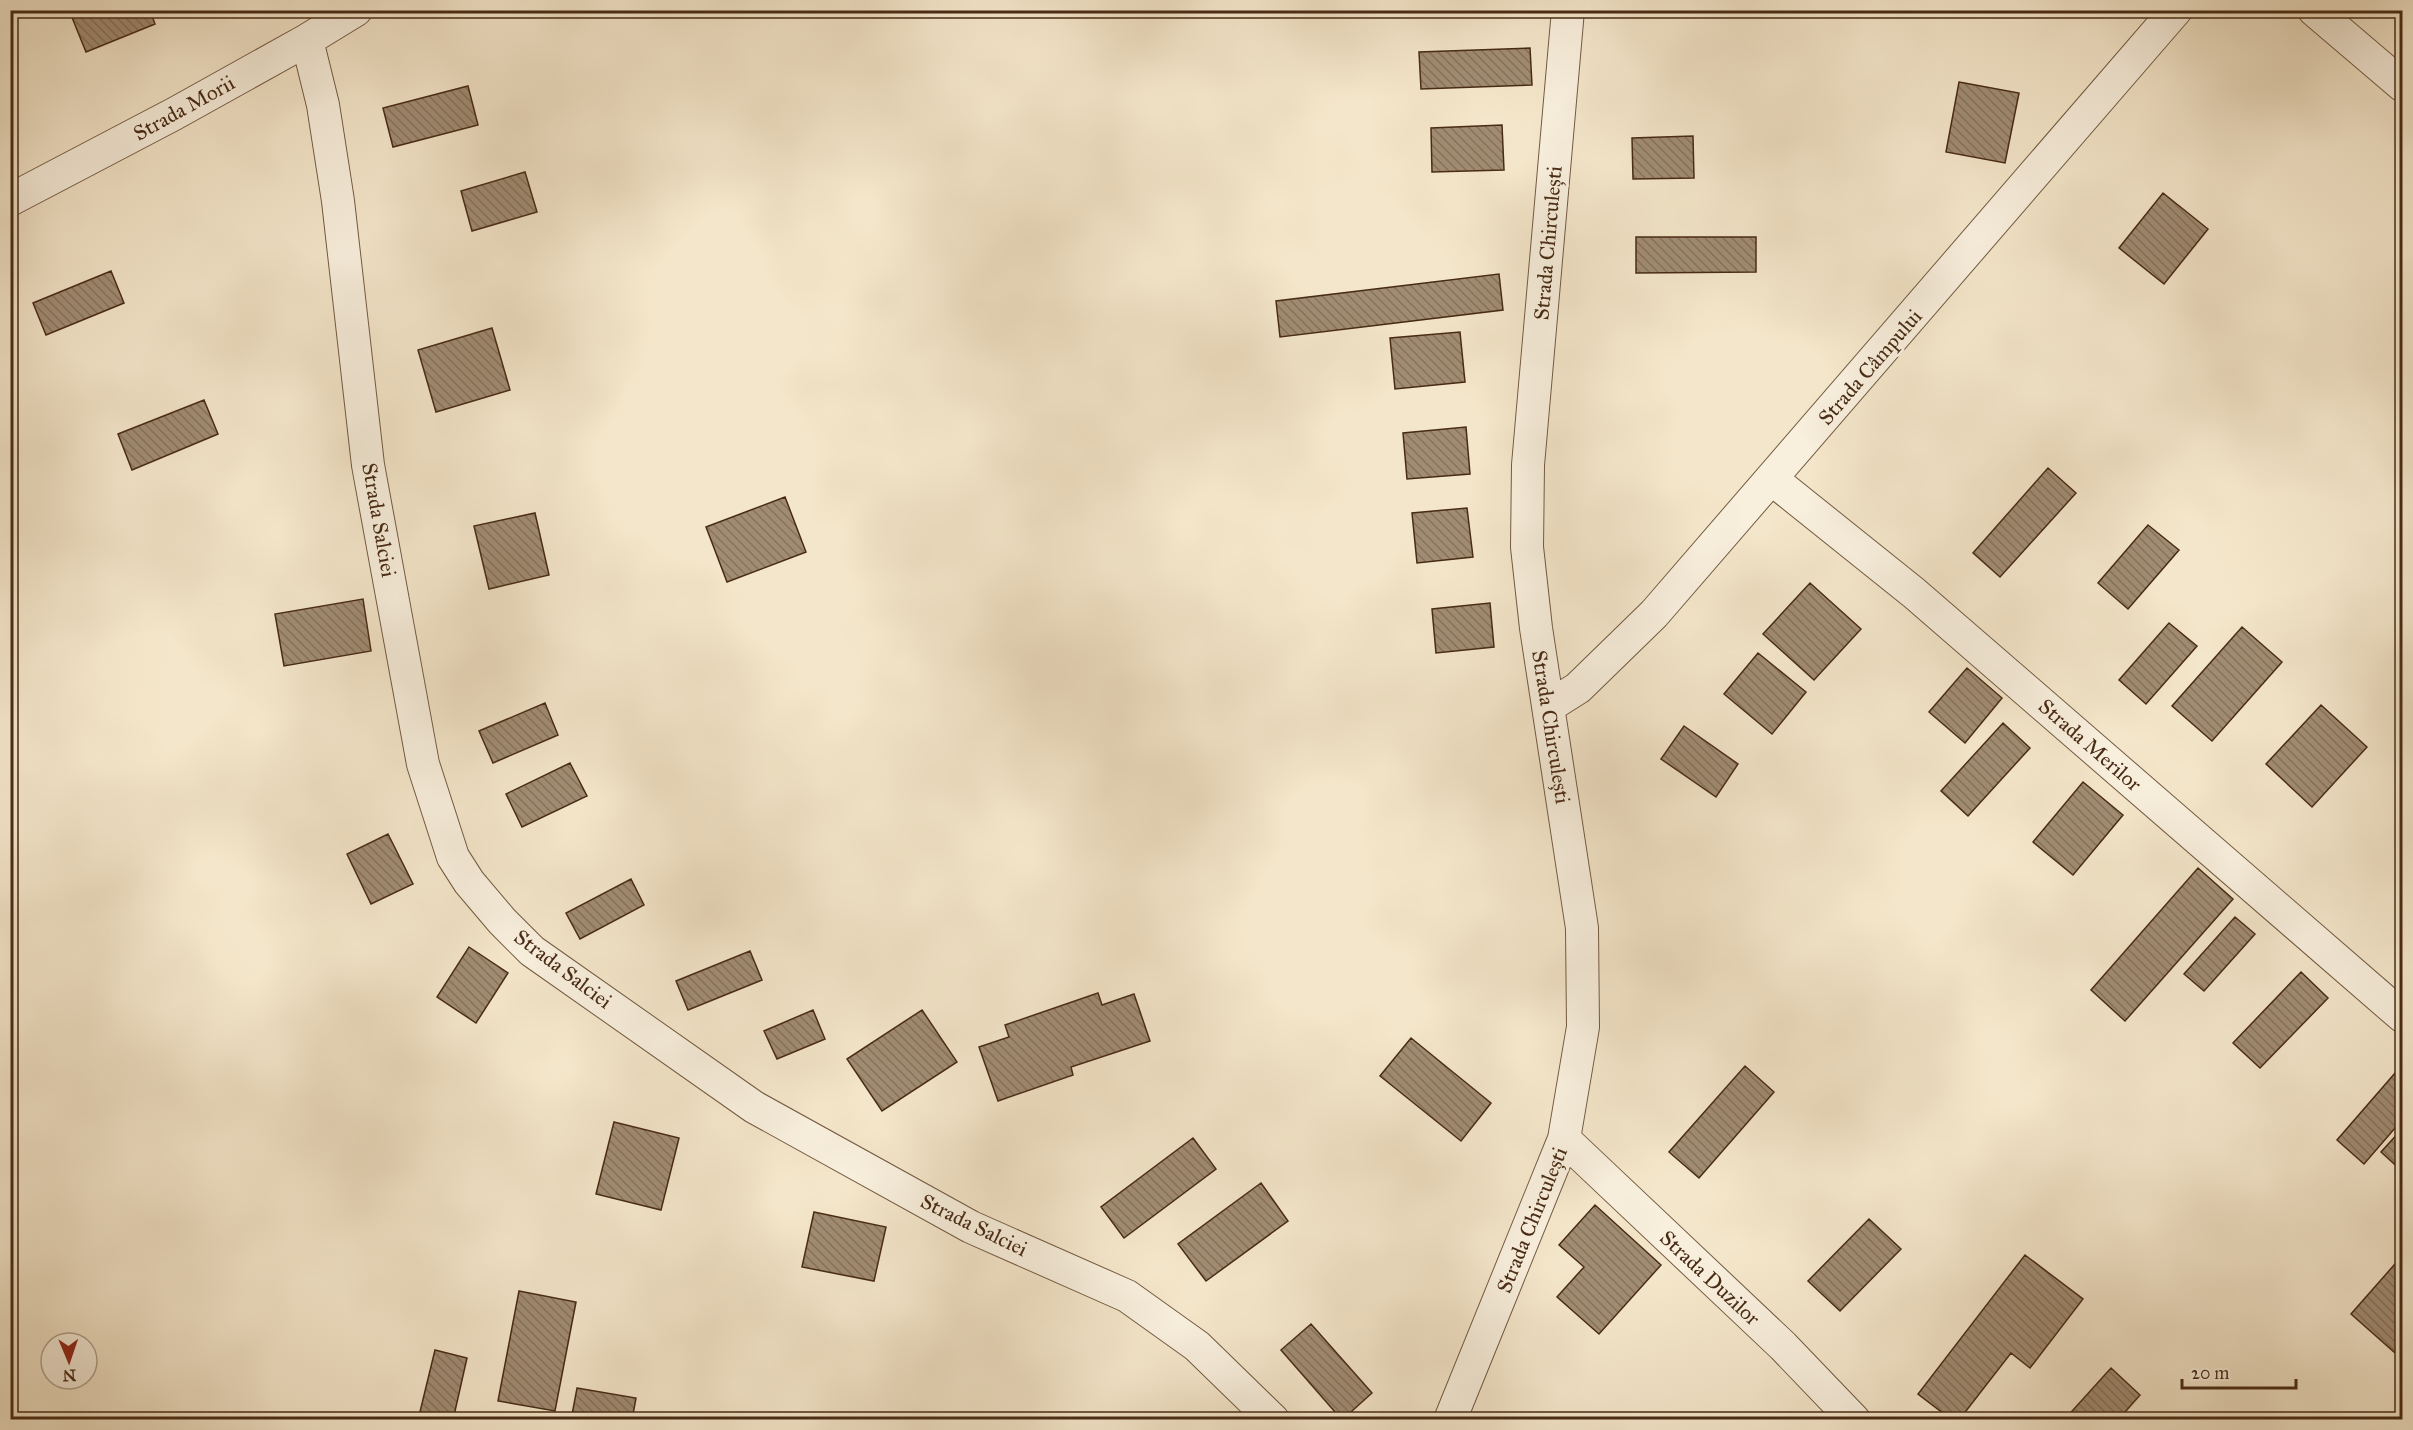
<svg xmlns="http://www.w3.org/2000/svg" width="2413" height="1430" font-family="'IM FELL Great Primer',serif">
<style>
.building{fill:url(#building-back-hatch);stroke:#482b15;stroke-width:1.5}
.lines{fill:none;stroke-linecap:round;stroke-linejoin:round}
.minor-casing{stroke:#735a42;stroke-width:34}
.minor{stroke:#f8efdd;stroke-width:32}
.labels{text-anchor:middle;stroke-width:6;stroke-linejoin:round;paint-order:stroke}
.street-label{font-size:21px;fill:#482b15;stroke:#f8efdd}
</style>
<defs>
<pattern id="building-back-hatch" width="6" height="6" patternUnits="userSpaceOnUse" patternTransform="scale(1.5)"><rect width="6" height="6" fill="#a18c73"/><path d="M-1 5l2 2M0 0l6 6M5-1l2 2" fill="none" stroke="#85735d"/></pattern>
</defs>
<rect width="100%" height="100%" fill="#f4e6ca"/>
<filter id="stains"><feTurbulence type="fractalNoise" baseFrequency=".00333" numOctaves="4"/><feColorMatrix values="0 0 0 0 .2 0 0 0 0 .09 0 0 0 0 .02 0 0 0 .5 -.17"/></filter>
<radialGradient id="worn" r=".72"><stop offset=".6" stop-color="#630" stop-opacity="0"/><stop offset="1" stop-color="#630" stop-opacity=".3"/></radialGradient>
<!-- building -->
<path class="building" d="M69,10H150L155,24L86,52Z
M1530,48L1532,85L1421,89L1419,52Z
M1959,82L2019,93L2005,163L1946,152Z
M468,86L478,125L393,147L383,108Z
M1502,125L1504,170L1432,172L1431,128Z
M1693,136L1694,178L1633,179L1632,138Z
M525,172L537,212L472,231L461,191Z
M2163,193L2208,229L2164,284L2119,248Z
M1636,237H1756V272L1636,273Z
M111,271L124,303L46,335L33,303Z
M1499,274L1503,310L1280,337L1276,301Z
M492,328L510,390L436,412L418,350Z
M1460,332L1465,382L1395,389L1390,338Z
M204,400L218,434L132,470L118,434Z
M1466,427L1470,474L1407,479L1403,433Z
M2048,468L2076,493L2000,577L1973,553Z
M785,497L806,552L727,582L706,527Z
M1467,508L1473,557L1417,563L1412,513Z
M535,513L549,575L489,589L474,526Z
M2148,525L2179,550L2128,609L2098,583Z
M1810,583L1861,629L1814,680L1763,634Z
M363,599L371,651L284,666L275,614Z
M1490,603L1494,647L1436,653L1432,609Z
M2169,623L2197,646L2146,704L2119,680Z
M2242,627L2282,662L2212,741L2172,706Z
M1758,653L1806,692L1772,734L1724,694Z
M1967,668L2002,698L1965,743L1929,712Z
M545,703L558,735L493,763L479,731Z
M2321,705L2367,747L2312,807L2266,764Z
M2003,723L2030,748L1968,816L1941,791Z
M1684,726L1738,764L1716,797L1661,759Z
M570,763L587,796L522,827L506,794Z
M2083,782L2123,815L2073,875L2033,842Z
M388,834L413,884L371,904L347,854Z
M2198,868L2233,899L2125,1021L2091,990Z
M631,879L644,905L580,939L566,913Z
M2235,917L2255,934L2204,991L2184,974Z
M469,947L508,973L476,1023L437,997Z
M750,951L762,980L688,1010L676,981Z
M2301,972L2328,998L2260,1068L2233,1043Z
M1098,993L1102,1005L1134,994L1150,1041L1071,1067L1073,1075L998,1101L979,1047L1009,1037L1005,1025Z
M813,1010L825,1039L777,1059L764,1031Z
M922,1010L957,1062L882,1111L847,1059Z
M1411,1038L1491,1103L1461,1141L1380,1076Z
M2402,1065V1120L2364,1164L2337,1140Z
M1745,1066L1774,1092L1699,1178L1669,1152Z
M614,1122L679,1138L661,1210L596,1194Z
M2402,1129V1171L2381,1152Z
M1193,1138L1216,1169L1124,1238L1101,1207Z
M1261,1183L1288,1221L1206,1281L1178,1244Z
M1595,1205L1661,1265L1599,1334L1557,1297L1584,1267L1559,1245Z
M814,1212L886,1227L874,1281L802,1267Z
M1869,1219L1901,1249L1840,1311L1808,1281Z
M2025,1255L2083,1299L2030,1368L2011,1353L1959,1420H1952L1918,1394Z
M2402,1256V1359L2351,1314Z
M519,1291L576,1302L555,1411L498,1401Z
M1311,1324L1372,1393L1342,1420L1281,1350Z
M435,1350L467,1358L453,1420H418Z
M2111,1368L2140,1395L2118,1420H2064Z
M577,1388L636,1398L632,1420H571Z"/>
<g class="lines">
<defs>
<path id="minor" d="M2314,10L2402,85
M307,40L323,105L338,201L368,465L423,764L453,857L469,882L502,921L532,951L754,1107L971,1227L1127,1296L1197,1346L1273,1420
M10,200L174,114L307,40L356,10
M1773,480L1914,593L2402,1016
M1548,707L1578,688L1654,614L2176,10
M1564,1139L1783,1346L1854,1420
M1450,1420L1564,1139L1583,1027L1582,928L1536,628L1527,547L1528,465L1568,10"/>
</defs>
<!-- minor casing -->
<use href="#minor" class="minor-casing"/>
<!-- minor -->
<use href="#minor" class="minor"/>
</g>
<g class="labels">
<!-- street labels -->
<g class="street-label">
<text transform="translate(184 108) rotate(-29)" y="7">Strada Morii</text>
<text transform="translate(1548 243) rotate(-85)" y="7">Strada Chirculești</text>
<text transform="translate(1870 367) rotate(-49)" y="7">Strada Câmpului</text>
<text transform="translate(379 520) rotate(80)" y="7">Strada Salciei</text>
<text transform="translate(1551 727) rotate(81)" y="7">Strada Chirculești</text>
<text transform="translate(2090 745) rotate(41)" y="7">Strada Merilor</text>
<text transform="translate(563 969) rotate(37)" y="7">Strada Salciei</text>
<text transform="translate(1532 1220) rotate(-68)" y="7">Strada Chirculești</text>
<text transform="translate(974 1225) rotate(26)" y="7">Strada Salciei</text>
<text transform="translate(1710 1278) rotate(43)" y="7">Strada Duzilor</text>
</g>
</g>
<!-- margin -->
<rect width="2413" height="1430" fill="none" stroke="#f4e6ca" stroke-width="36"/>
<rect x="12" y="12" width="2389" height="1406" fill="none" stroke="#482b15" stroke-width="3"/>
<rect x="18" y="18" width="2377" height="1394" fill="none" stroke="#482b15" stroke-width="1.5"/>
<!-- north arrow -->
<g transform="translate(69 1361) rotate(178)"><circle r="28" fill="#f8efdd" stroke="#b2a18d" stroke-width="1.5"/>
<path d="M0-4.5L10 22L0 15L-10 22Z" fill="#8f2418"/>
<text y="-9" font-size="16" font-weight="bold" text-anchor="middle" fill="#482b15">N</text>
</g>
<!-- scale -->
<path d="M2182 1379v9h114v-9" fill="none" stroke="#482b15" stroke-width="3"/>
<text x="2191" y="1379" font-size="18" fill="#482b15" stroke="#f8efdd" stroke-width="4.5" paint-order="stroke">20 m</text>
<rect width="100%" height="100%" filter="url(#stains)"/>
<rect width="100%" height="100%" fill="url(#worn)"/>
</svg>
